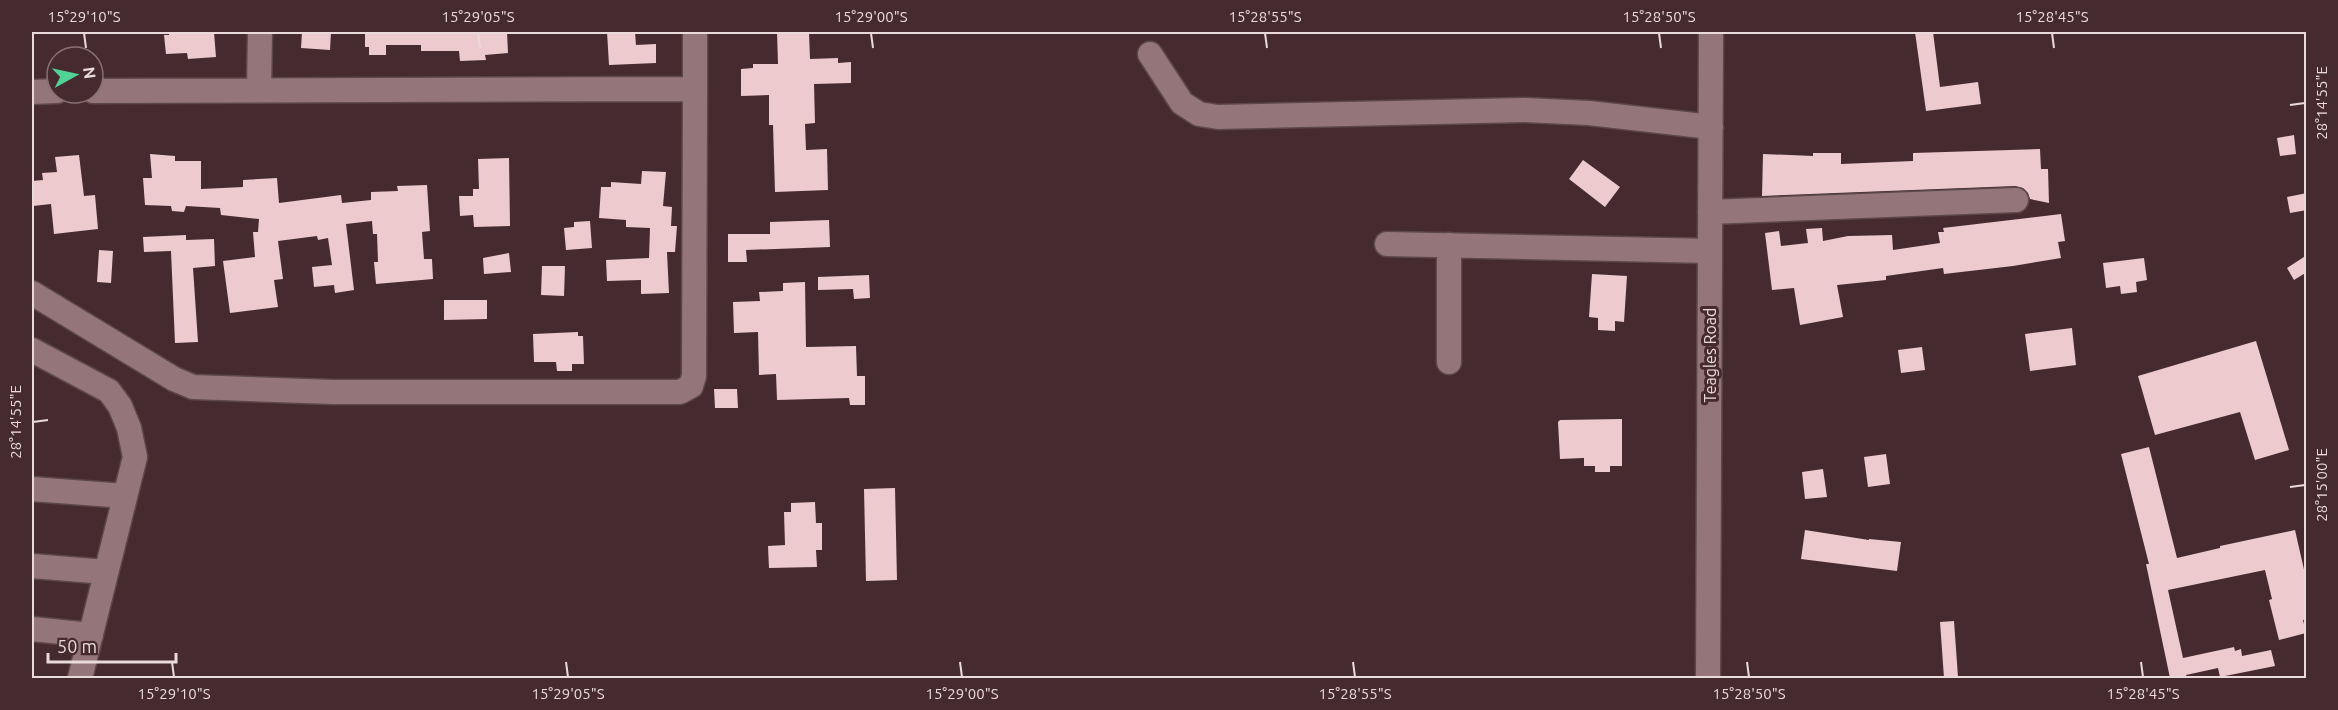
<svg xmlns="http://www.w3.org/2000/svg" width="2338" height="710" font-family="Ubuntu,sans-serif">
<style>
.building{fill:#eccace}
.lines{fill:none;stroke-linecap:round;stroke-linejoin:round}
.minor-casing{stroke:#5c474a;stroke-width:27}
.minor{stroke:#94767a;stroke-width:24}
.ticks{fill:none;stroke:#ebdadc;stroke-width:2}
.labels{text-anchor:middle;stroke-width:6;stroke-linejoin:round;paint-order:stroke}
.street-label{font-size:16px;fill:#ebdadc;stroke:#452b2f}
.neatline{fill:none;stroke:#ebdadc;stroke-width:2}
.ticks-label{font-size:15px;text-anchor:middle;fill:#ebdadc}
</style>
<rect width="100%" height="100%" fill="#452b2f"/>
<!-- building -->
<path class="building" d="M169,32H214L216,57L188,59L187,53L166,54L164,35H169Z
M302,32H331L330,50L301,48Z
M365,32H507L508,53L485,55L486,60L460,61L459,51H421V45H386V55H369V47H365Z
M607,32H635L636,45L656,44V63L609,65Z
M777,32H809L810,59L838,58V63L851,62V83L814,84L815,123L805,124L806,150L827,149L828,190L775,192L773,125H769V95L741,96V69L753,68V64H778Z
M1915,32H1933L1940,87L1978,82L1981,104L1926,111Z
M2294,135L2296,154L2280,156L2277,138Z
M2040,149L2041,169H2048L2049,203L2030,199L2028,193L2023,188L2015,186L1762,196L1763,154L1813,156V153H1841V164L1913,161V153Z
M150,154L175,156V161H201V189L243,187V180L277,178L279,203L341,195L342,203L371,200V192L398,191L397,186L427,185L430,231L422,232L424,259H432L433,279L376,284L374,262H378L377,234H373L372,221L346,224L354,290L335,293L334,285L314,287L312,267L332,265L328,238L318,240L317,236L278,241L283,279L274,280L278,307L230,313L223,261L255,257L253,232H258L259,219L221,215L220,208L186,206L184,212L172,211L171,206L145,205L143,178H152Z
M79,155L84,196L95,195L98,229L54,234L51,204L33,206L32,181L43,180L42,173L57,172L55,157Z
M509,158L510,226L474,227L473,215L460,216L459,196H473V189H479L478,159Z
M1583,160L1620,187L1605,207L1569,179Z
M642,171L666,172L663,206L672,207L671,226H677L675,252H667L669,293L641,294V280L607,281L606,260L649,258L650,228L626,227V220L599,218L601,187H611V182L641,184Z
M2307,193V210L2290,213L2287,197Z
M2061,214L2065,241L2058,242L2061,258L2013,266L1944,274L1943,268L1886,276V280L1837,285L1843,317L1800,325L1794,288L1772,290L1765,233L1779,231L1781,246L1808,243L1806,229L1822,228L1823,241L1848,236L1892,235L1893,250L1940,243L1938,232H1944L1943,228Z
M829,220L830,247L746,250L747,262H728V234H770V222Z
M590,221L592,248L566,250L564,228L574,227V222Z
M186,235V240L214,239L215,266L193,268L198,342L175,343L171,251L144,252L143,237Z
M99,250L113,251L111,283L97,282Z
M509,253L511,272L484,274L483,258Z
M2307,255V272L2294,280L2287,268Z
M2144,258L2147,280L2136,282L2137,292L2121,294L2120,286L2106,288L2103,263Z
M542,266H565L564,296L541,295Z
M1592,274L1627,276L1624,322L1615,321V331L1598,330V318L1589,317Z
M869,275L870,298L854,299L853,289L818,290V277Z
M805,282L806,347L856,346L857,376H865V405H850L849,398L777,400L776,374L759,375L758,332L734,333L733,302L760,301L759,292L783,291V283Z
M444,300H487V319L444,320Z
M2072,328L2076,365L2030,371L2025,334Z
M578,332V336H583L584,364H572V371H557L556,362H534L533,334Z
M2256,341L2289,450L2255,460L2240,412L2155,435L2138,376Z
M1922,347L1925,370L1901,373L1898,350Z
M714,389H737L738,408H715Z
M1622,419V466H1610V472H1595V466H1584V458L1560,459L1558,422L1560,420Z
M2149,447L2177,558L2220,548V546L2295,530L2305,574L2307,573V619L2303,620L2306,633L2279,640L2269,600L2272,599L2265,570L2168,590L2183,658L2234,647L2235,651L2241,649L2242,656L2271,650L2275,666L2220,677L2218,668L2186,675L2187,678H2170L2146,564H2149L2121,454Z
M1886,454L1890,484L1868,487L1864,457Z
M1823,469L1827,497L1805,499L1802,472Z
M895,488L897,580L866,581L864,489Z
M815,502L816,523H822V550H816L817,567L769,568L768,546L785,545L784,512H791V503Z
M1805,530L1869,540V539L1901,542L1897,571L1801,559Z
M1954,621L1958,677L1944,678L1940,622Z"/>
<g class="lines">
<defs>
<path id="minor" d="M1150,54L1182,103L1199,114L1218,117L1525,110L1589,113L1711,127
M259,90L260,32
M93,91L695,89V32
M32,92L57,91
M1710,212L2016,200
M1387,244L1710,251
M32,293L174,379L193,387L333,392H680L691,386L694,376L695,89
M32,350L109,391L120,406L129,428L135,457L80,678
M1449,362V245
M32,489L125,496
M32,566L106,572
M32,629L91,635
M1708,678L1711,32"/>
</defs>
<!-- minor casing -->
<use href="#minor" class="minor-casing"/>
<!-- minor -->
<use href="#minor" class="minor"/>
</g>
<!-- ticks -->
<path class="ticks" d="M84,33L86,48M478,33L480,48M871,33L873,48M1265,33L1267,48M1659,33L1661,48M2052,33L2054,48M2290,105L2305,103M33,422L48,420M2290,487L2305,485M172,662L174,677M566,662L568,677M960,662L962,677M1353,662L1355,677M1747,662L1749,677M2141,662L2143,677"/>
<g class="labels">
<!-- street labels -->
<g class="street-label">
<text transform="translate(1710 355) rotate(-90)" y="6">Teagles Road</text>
</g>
</g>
<!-- border -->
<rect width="2338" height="710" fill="none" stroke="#452b2f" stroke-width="66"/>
<!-- north arrow -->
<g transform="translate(75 75) rotate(82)"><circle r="28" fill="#452b2f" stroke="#877174" stroke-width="1.5"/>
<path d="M0-4.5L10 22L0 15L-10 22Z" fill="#51d397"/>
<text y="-9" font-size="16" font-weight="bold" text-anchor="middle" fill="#ebdadc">N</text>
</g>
<!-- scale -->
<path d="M48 653v9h128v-9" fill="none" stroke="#ebdadc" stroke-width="3"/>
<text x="57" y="653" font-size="18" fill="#ebdadc" stroke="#452b2f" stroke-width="4.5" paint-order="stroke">50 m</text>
<rect x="33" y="33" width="2272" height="644" class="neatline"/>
<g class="ticks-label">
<text x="84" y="22">15°29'10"S</text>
<text x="478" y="22">15°29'05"S</text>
<text x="871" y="22">15°29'00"S</text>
<text x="1265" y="22">15°28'55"S</text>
<text x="1659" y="22">15°28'50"S</text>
<text x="2052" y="22">15°28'45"S</text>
<text transform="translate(2322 103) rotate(-90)" y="5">28°14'55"E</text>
<text transform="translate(16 422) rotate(-90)" y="5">28°14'55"E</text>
<text transform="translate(2322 485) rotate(-90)" y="5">28°15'00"E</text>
<text x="174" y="699">15°29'10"S</text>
<text x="568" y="699">15°29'05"S</text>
<text x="962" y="699">15°29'00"S</text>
<text x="1355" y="699">15°28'55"S</text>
<text x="1749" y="699">15°28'50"S</text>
<text x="2143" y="699">15°28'45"S</text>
</g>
</svg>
